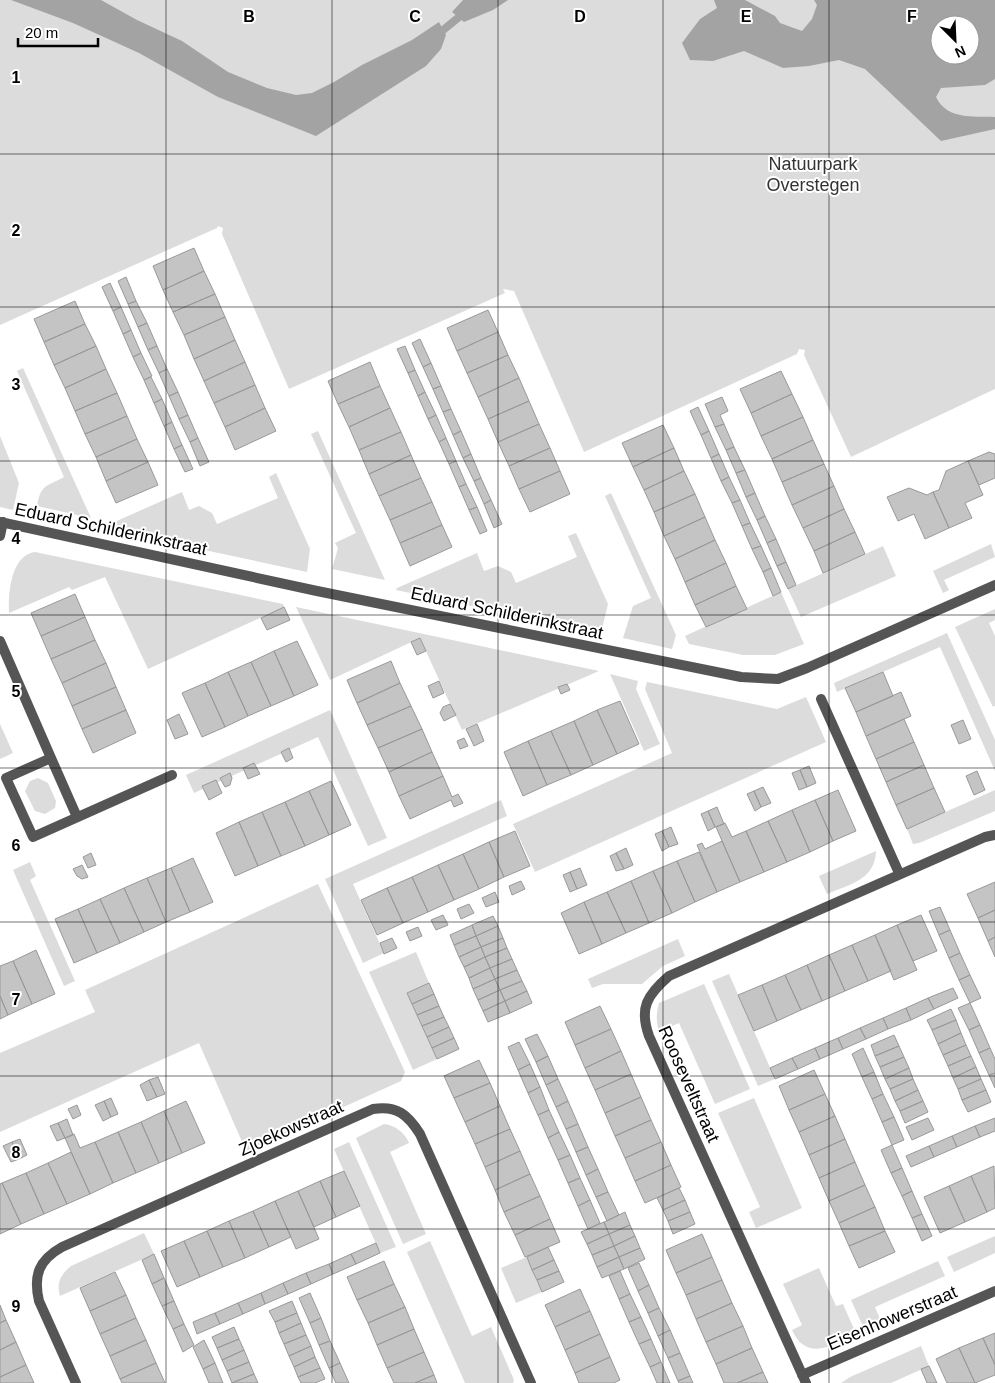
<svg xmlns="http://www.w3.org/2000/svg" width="995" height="1383" font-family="Arial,sans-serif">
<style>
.green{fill:#dcdcdc;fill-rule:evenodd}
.water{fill:#a3a3a3;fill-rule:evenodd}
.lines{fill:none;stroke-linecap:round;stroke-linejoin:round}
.stream{stroke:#a3a3a3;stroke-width:8}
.building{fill:#c4c4c4;stroke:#999}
.minor{stroke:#555;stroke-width:10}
.grid{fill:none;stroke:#000;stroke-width:1;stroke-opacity:0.55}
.labels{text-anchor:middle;stroke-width:4;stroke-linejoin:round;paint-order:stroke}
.park-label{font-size:18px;fill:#333;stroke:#fff}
.street-label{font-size:18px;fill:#000;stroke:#fff}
.grid-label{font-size:16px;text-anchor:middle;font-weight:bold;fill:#000;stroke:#fff;stroke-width:4;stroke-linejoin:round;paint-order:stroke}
</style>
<rect width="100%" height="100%" fill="#fff"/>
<!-- green -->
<path class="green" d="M0,0H995V389L851,457L804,355L805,350L799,349L797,354L584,452L514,291L503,289L505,293L289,389L222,234L223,228L218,226L217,228L0,325ZM940,25H970V55H940Z
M23,368L91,518L37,506C41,484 46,487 64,477L17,371Z
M318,431L385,580L332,569L338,548L335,543L356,533L311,434Z
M0,436L19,483L13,510L0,507Z
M276,473L310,549L307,572L101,528L182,492L189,510L199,506L212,513L217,524L278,498L269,477Z
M611,493L676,635L672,649L623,638L633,606L651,598L605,496Z
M576,533L608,604L601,633L396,590L397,588L477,553L484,571L498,566L511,572L516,583L577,557L568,536Z
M991,544L995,557L944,580L949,590L943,593L933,571Z
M883,546L896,576L801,617L788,589Z
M35,552L283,604L284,607L148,669L105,577L72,590L69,587L9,613C8,593 11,555 35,552Z
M781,592L804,644L775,655H743L689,644L685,636Z
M296,607L599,671L462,730L420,638L330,680Z
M995,609V620L989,623L995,636V706L993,707L955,627Z
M947,633L995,740V771L940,647L837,692L834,683Z
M610,674L638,681L636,689L660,744L644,751Z
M647,682L777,709L806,697L826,742L535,872L513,824L672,753L645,689Z
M330,710L387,838L368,846L318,737L194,793L186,775Z
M0,724L13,753L0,759Z
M38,778L48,783L56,801L55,808L45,814L35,811L25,791L30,781Z
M995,790V811L919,843L913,844L907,829Z
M501,800L507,816L353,884L384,953L363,963L325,879Z
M876,851C875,880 850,884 827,894L819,876Z
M30,862L36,876L30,880L75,981L64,986L13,870Z
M318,884L405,1072L401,1081L246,1151L199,1043L0,1132V1053L95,1012L85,990Z
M678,939L685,956L663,966L642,984H603L592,988L588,979Z
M416,952L429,983L407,993L437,1059L413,1070L369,972Z
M729,974L775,1079L758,1086L712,981Z
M704,984L750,1089L715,1104L679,1023L659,1032C656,1021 656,1014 659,1003Z
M754,1098L802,1208L756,1228L749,1212L760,1207L718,1113Z
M384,1124C395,1125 405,1133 409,1143L390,1152L426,1234L403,1244L356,1138Z
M349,1142L396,1247L380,1253L334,1149Z
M144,1233L154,1254L60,1296C56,1283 61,1274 71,1266Z
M995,1236V1253L954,1272L947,1257Z
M430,1241L472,1336L491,1327L514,1380L513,1383H465L407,1252Z
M527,1257L542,1292L516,1303L501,1268Z
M938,1261L945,1276L875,1307L883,1326L866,1333L851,1300Z
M819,1268L836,1306L843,1304L857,1336C833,1345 806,1362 792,1330L802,1325L783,1284Z
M921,1346L929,1366L891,1383H841L850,1377Z"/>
<!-- water -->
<path class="water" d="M11,0H101L137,20L182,41L228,72L267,88L296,95L312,93L334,82L362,65L412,40L439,22L446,35L441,49L426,66L316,136L218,97L139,53L73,23Z
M463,0H508L493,10L464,22L452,12Z
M714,0H745L775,16L780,23L802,31L812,19L817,5L814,0H995V79L985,85L941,88L936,97C947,120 973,116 995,117V129L941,141L865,69L839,60L809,66L783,68L744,51L713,61L690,60L682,43L700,19L717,8ZM940,25H970V55H940Z"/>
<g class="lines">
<!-- stream -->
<path class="stream" d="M437,35L480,0"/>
</g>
<!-- building -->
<path class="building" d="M194,248L204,271L163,290L153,266Z
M204,271L215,294L173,312L163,290Z
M126,277L136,301L128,304L118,281Z
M110,283L121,307L113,311L102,287Z
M215,294L225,317L184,335L173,312Z
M75,301L85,324L44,342L34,319Z
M136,301L147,323L138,327L128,304Z
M121,307L131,330L123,334L113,311Z
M488,310L498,332L457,351L447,328Z
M225,317L235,340L194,359L184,335Z
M147,323L157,346L148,350L138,327Z
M85,324L96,346L54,365L44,342Z
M131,330L141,353L133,357L123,334Z
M498,332L508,355L467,373L457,351Z
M420,339L431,363L423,367L412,343Z
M235,340L245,362L204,381L194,359Z
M96,346L106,369L65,388L54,365Z
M157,346L167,369L159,373L148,350Z
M405,346L415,370L408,373L397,349Z
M141,353L152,376L144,380L133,357Z
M508,355L519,378L478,397L467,373Z
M245,362L255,385L214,403L204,381Z
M370,362L380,386L338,404L328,381Z
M431,363L441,386L433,389L423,367Z
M106,369L117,393L75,411L65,388Z
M167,369L178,392L169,396L159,373Z
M415,370L425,392L418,396L408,373Z
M781,371L792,394L751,413L740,389Z
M151,377L162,399L154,403L144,380Z
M519,378L529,401L488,419L478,397Z
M255,385L265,408L225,427L214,403Z
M380,386L390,408L349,427L338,404Z
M441,386L451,409L443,412L433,389Z
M178,392L188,415L179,419L169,396Z
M425,392L436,415L428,419L418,396Z
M117,393L127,416L85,434L75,411Z
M792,394L803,417L761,436L751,413Z
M722,397L728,411L720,415L724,424L715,427L705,404Z
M162,399L172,422L164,426L154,403Z
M529,401L539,424L498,442L488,419Z
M698,407L709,431L701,435L690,411Z
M265,408L276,431L235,450L225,427Z
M390,408L401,432L359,450L349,427Z
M451,409L461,431L453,435L443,412Z
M188,415L198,438L190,442L179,419Z
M436,415L446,438L439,442L428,419Z
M127,416L137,439L96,457L85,434Z
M803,417L813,440L772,459L761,436Z
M172,422L182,445L174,449L164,426Z
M539,424L550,448L509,466L498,442Z
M724,424L734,447L726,450L715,427Z
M663,425L674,448L633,467L622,443Z
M461,431L471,454L463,458L453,435Z
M709,431L719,454L711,458L701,435Z
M401,432L411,455L369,474L359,450Z
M198,438L209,462L200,466L190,442Z
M446,438L456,461L449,464L439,442Z
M137,439L148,462L106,481L96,457Z
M813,440L824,464L782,482L772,459Z
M182,445L193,469L185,472L174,449Z
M734,447L745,470L736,473L726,450Z
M550,448L560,471L519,489L509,466Z
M674,448L684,471L644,490L633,467Z
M989,452L995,454V478L979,485L968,461Z
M471,454L481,478L474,481L463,458Z
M719,454L729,477L721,481L711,458Z
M411,455L421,478L379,496L369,474Z
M456,461L466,484L459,487L449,464Z
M968,461L983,495L965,503L972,518L949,528L933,492L939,490L946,471Z
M148,462L158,485L116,503L106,481Z
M824,464L834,486L792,505L782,482Z
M745,470L755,493L746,497L736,473Z
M560,471L570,494L530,512L519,489Z
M684,471L695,494L654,512L644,490Z
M729,477L740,500L732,503L721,481Z
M421,478L432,502L390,520L379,496Z
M481,478L491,500L484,504L474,481Z
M466,484L477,507L469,510L459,487Z
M834,486L844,509L803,528L792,505Z
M909,488L927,495L933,492L949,528L925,539L914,514L898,521L887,497Z
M755,493L765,516L757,520L746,497Z
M695,494L705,517L664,536L654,512Z
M491,500L502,524L494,528L484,504Z
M740,500L750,523L742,526L732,503Z
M432,502L442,525L400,543L390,520Z
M477,507L487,531L480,534L469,510Z
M844,509L855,532L814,551L803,528Z
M765,516L776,539L767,543L757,520Z
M705,517L715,540L675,559L664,536Z
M750,523L761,546L752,549L742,526Z
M442,525L452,547L410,566L400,543Z
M855,532L865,554L823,573L814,551Z
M776,539L786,562L777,566L767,543Z
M715,540L726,563L685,582L675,559Z
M761,546L771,568L763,572L752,549Z
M786,562L796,585L788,589L777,566Z
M726,563L736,586L695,605L685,582Z
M771,568L781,592L773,596L763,572Z
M736,586L747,609L706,627L695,605Z
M75,594L85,617L41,636L31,613Z
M284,607L290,620L267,630L261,618Z
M85,617L95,640L51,659L41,636Z
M420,638L426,651L417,655L411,642Z
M95,640L106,663L62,683L51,659Z
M297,641L318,685L294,696L274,651Z
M274,651L294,696L271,706L251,662Z
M391,661L400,683L357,703L347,680Z
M251,662L271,706L248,716L228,672Z
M106,663L116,687L72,706L62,683Z
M228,672L248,716L225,727L205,683Z
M883,672L893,696L856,712L845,688Z
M439,681L444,693L433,698L428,686Z
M205,683L225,727L202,737L182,693Z
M400,683L411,706L367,725L357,703Z
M567,684L570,690L561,694L558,687Z
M116,687L126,710L82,729L72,706Z
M901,692L911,716L866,736L856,712Z
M620,701L639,744L617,754L597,710Z
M450,704L456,715L444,721L440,713L443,707Z
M411,706L422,729L378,748L367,725Z
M126,710L136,733L93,753L82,729Z
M597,710L617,754L593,765L574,721Z
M179,714L188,734L175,739L167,720Z
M904,719L914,742L876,759L866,736Z
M963,720L971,739L959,744L951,725Z
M574,721L593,765L571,775L551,731Z
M477,724L484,741L474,746L466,729Z
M422,729L432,752L389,772L378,748Z
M551,731L571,775L547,785L528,741Z
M464,738L468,746L460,749L457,741Z
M528,741L547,785L523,796L504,752Z
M914,742L924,765L886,782L876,759Z
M289,748L293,758L286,762L281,752Z
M432,752L443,776L399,796L389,772Z
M254,763L260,774L248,779L243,768Z
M924,765L934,788L896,805L886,782Z
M809,766L816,783L807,787L800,770Z
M800,770L807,787L799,790L792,773Z
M977,771L985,790L974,795L966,776Z
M230,773L232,778L230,785L225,787L220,778Z
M443,776L452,797L458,794L463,803L454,807L451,800L410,819L399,796Z
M216,780L222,793L209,800L202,786Z
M331,781L351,825L329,835L309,791Z
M763,787L771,803L761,807L754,791Z
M934,788L945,812L907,829L896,805Z
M838,790L856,831L833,841L815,800Z
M309,791L329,835L305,846L285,802Z
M754,791L761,807L755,811L747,794Z
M815,800L833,841L810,852L792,810Z
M285,802L305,846L281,856L262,812Z
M717,807L724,824L715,827L708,811Z
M792,810L810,852L787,862L768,821Z
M708,811L715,827L708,831L701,814Z
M262,812L281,856L258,866L239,822Z
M768,821L787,862L764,872L746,831Z
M239,822L258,866L235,876L216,833Z
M725,823L732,837L746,831L764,872L740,882L716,827Z
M671,827L678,844L669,847L662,831Z
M515,831L530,866L504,877L489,842Z
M662,831L669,847L662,851L655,834Z
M722,841L740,882L717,892L697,845L702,843L705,849Z
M489,842L504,877L479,889L463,854Z
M626,848L633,865L624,869L616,853Z
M699,852L717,892L695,902L677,861Z
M91,853L96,865L88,868L83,857Z
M616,853L624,869L616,871L610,856Z
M463,854L479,889L454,900L438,865Z
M193,858L213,902L190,912L171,868Z
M677,861L695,902L672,913L653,871Z
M82,865L88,877L82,879L77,876L73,869Z
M438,865L454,900L428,912L412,877Z
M171,868L190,912L166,922L147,878Z
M580,868L587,885L577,889L570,872Z
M653,871L672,913L649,923L631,881Z
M570,872L577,889L570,892L563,875Z
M412,877L428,912L403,923L387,888Z
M147,878L166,922L144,932L124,888Z
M521,881L525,889L512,895L509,886Z
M631,881L649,923L626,933L607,892Z
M995,882V910L978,918L967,894Z
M124,888L144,932L120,943L100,899Z
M387,888L403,923L377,935L361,900Z
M495,892L499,902L486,907L482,898Z
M607,892L626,933L602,944L584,902Z
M100,899L120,943L97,953L78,909Z
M584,902L602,944L579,954L561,913Z
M469,904L474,913L461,919L457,909Z
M940,907L950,930L939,935L929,911Z
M78,909L97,953L74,963L55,919Z
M995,910V937L988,941L978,918Z
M443,915L448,925L436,930L431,920Z
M921,915L937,951L913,961L897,925Z
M493,916L498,926L476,936L472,925Z
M472,925L476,936L454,945L450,935Z
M897,925L917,970L894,980L875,935Z
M498,926L503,938L481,947L476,936Z
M418,927L422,936L410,941L406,932Z
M950,930L960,953L949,958L939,935Z
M875,935L891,971L868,981L852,945Z
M476,936L481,947L459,957L454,945Z
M995,937V957L988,941Z
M392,938L397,948L384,954L380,943Z
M503,938L507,948L485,957L481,947Z
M852,945L868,981L845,991L829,955Z
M481,947L485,957L464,967L459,957Z
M507,948L512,959L490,968L485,957Z
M36,950L55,994L32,1004L13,961Z
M960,953L970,975L959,980L949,958Z
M829,955L845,991L822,1001L807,965Z
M485,957L490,968L469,978L464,967Z
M512,959L517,970L495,979L490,968Z
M13,961L32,1004L8,1015L0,996V966Z
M807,965L822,1001L801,1010L785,975Z
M490,968L495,979L473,989L469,978Z
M517,970L522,981L500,990L495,979Z
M785,975L801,1010L777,1021L762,985Z
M970,975L981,998L970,1003L959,980Z
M495,979L500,990L478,1000L473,989Z
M522,981L527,991L505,1001L500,990Z
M429,983L434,994L412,1004L407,993Z
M762,985L777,1021L754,1031L738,995Z
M953,988L958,998L934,1009L928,998Z
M500,990L505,1001L483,1011L478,1000Z
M527,991L532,1003L510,1013L505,1001Z
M434,994L439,1006L417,1015L412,1004Z
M0,996L8,1015L0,1019Z
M928,998L934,1009L911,1020L906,1008Z
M505,1001L510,1013L488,1022L483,1011Z
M970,1003L980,1025L969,1030L958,1008Z
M439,1006L444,1017L422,1026L417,1015Z
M600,1006L611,1029L575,1045L565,1022Z
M906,1008L911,1020L888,1029L883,1018Z
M951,1009L956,1020L932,1030L927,1020Z
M444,1017L449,1027L427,1037L422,1026Z
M883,1018L888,1029L866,1039L860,1028Z
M956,1020L961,1033L938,1044L932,1030Z
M980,1025L990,1048L979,1053L969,1030Z
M449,1027L454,1038L432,1048L427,1037Z
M860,1028L866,1039L843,1049L838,1038Z
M611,1029L621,1051L585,1068L575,1045Z
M961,1033L966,1045L943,1055L938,1044Z
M537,1034L548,1056L536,1062L525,1039Z
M894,1035L899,1046L875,1056L871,1045Z
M454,1038L459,1049L437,1059L432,1048Z
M838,1038L843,1049L820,1059L815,1048Z
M519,1042L530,1064L518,1070L508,1047Z
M966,1045L971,1056L948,1066L943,1055Z
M899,1046L904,1057L880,1067L875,1056Z
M815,1048L820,1059L798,1069L792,1058Z
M863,1048L874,1072L862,1077L852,1054Z
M990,1048L995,1059V1073L989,1075L979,1053Z
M621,1051L631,1074L595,1090L585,1068Z
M548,1056L558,1079L546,1085L536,1062Z
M971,1056L976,1067L953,1078L948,1066Z
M904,1057L909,1068L885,1079L880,1067Z
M792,1058L798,1069L775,1079L770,1068Z
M479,1060L490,1083L454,1098L444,1076Z
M530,1064L540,1087L528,1093L518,1070Z
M976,1067L981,1079L958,1089L953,1078Z
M909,1068L913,1079L890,1089L885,1079Z
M814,1070L825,1094L789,1110L779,1086Z
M874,1072L883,1094L872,1099L862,1077Z
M995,1073V1088L989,1075Z
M631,1074L641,1097L605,1113L595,1090Z
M158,1077L165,1094L157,1097L149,1080Z
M558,1079L568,1101L556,1107L546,1085Z
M913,1079L918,1090L895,1101L890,1089Z
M981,1079L986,1090L962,1100L958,1089Z
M149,1080L157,1097L147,1101L140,1085Z
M490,1083L500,1106L465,1122L454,1098Z
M540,1087L549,1110L538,1115L528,1093Z
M918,1090L923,1101L900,1111L895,1101Z
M986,1090L991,1102L968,1112L962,1100Z
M825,1094L835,1116L799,1132L789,1110Z
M883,1094L894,1117L882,1122L872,1099Z
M641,1097L651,1120L615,1136L605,1113Z
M111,1098L118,1114L111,1117L104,1101Z
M104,1101L111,1117L103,1121L95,1105Z
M186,1101L205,1143L182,1153L164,1111Z
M568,1101L578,1124L566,1129L556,1107Z
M923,1101L928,1112L905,1123L900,1111Z
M77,1105L81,1115L73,1119L68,1109Z
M500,1106L510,1129L475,1144L465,1122Z
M549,1110L559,1132L548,1138L538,1115Z
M164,1111L182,1153L159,1163L141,1122Z
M835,1116L845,1139L809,1155L799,1132Z
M894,1117L904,1140L892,1145L882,1122Z
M928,1118L934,1130L912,1140L906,1127Z
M995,1118V1131L980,1137L975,1126Z
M67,1119L73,1135L65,1138L58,1123Z
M651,1120L661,1142L625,1158L615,1136Z
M141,1122L159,1163L136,1173L118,1132Z
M58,1123L65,1138L57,1141L50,1126Z
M578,1124L588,1147L576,1152L566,1129Z
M975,1126L980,1137L957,1147L952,1136Z
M510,1129L520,1151L485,1167L475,1144Z
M118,1132L136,1173L113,1183L95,1142Z
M559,1132L570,1155L558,1160L548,1138Z
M74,1134L80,1148L95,1142L113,1183L90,1194L65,1138Z
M952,1136L957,1147L934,1157L929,1146Z
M20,1139L27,1155L19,1159L12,1142Z
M845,1139L855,1162L819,1178L809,1155Z
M12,1142L19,1159L11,1162L3,1146Z
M661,1142L671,1165L635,1181L625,1158Z
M892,1145L902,1168L891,1173L881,1150Z
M929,1146L934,1157L911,1167L906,1156Z
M588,1147L598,1169L586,1175L576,1152Z
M520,1151L530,1174L495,1190L485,1167Z
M71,1152L90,1194L67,1204L48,1163Z
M570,1155L580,1178L568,1183L558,1160Z
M855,1162L865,1185L829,1201L819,1178Z
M48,1163L67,1204L44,1214L26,1173Z
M671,1165L681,1187L645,1203L635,1181Z
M994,1166L995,1208L987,1212L971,1176Z
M902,1168L912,1191L902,1196L891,1173Z
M598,1169L608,1192L596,1197L586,1175Z
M344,1171L360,1206L336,1217L320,1181Z
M26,1173L44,1214L21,1224L2,1183Z
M530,1174L540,1196L504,1212L495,1190Z
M971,1176L987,1212L965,1222L949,1186Z
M580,1178L590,1200L578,1206L568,1183Z
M320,1181L336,1217L314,1227L298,1191Z
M2,1183L21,1224L0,1234V1184Z
M865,1185L875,1207L839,1223L829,1201Z
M949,1186L965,1222L940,1233L924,1197Z
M679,1188L685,1200L663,1210L657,1198Z
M298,1191L319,1239L296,1249L275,1201Z
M912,1191L922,1214L912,1218L902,1196Z
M608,1192L619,1215L607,1221L596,1197Z
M540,1196L550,1219L515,1235L504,1212Z
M590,1200L600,1223L588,1229L578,1206Z
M685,1200L690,1212L668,1221L663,1210Z
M275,1201L291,1237L269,1247L253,1211Z
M875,1207L885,1231L849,1246L839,1223Z
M253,1211L269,1247L245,1258L229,1221Z
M625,1212L630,1225L609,1234L604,1222Z
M690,1212L695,1224L673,1234L668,1221Z
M922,1214L932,1236L922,1241L912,1218Z
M550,1219L560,1242L525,1257L515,1235Z
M229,1221L245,1258L223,1267L207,1231Z
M604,1222L609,1234L587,1244L581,1232Z
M630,1225L635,1236L614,1246L609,1234Z
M207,1231L223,1267L200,1277L184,1241Z
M885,1231L895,1252L859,1268L849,1246Z
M609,1234L614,1246L592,1255L587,1244Z
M702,1234L712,1257L676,1273L666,1250Z
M635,1236L640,1248L619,1257L614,1246Z
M184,1241L200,1277L177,1287L161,1251Z
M376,1243L380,1253L356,1264L351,1254Z
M614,1246L619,1257L597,1267L592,1255Z
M548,1247L554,1260L532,1270L527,1257Z
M640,1248L645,1259L624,1269L619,1257Z
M154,1254L164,1278L152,1284L142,1260Z
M351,1254L356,1264L333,1274L329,1264Z
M619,1257L624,1269L602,1278L597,1267Z
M712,1257L722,1280L686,1295L676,1273Z
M554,1260L559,1271L537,1280L532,1270Z
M384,1261L394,1284L357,1300L347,1277Z
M639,1263L649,1285L638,1291L628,1268Z
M329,1264L333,1274L311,1284L306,1273Z
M559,1271L564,1282L542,1292L537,1280Z
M620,1271L630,1294L619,1299L609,1276Z
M115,1272L126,1295L90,1311L80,1288Z
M306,1273L311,1284L288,1294L283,1283Z
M164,1278L174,1301L162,1306L152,1284Z
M722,1280L732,1303L696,1319L686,1295Z
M283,1283L288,1294L265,1304L261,1293Z
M394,1284L405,1307L368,1323L357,1300Z
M649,1285L659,1308L648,1313L638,1291Z
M580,1289L590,1311L555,1327L545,1305Z
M261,1293L265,1304L243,1314L238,1303Z
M310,1293L321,1318L310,1323L299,1298Z
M630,1294L641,1317L629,1322L619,1299Z
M126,1295L136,1318L100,1334L90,1311Z
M174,1301L184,1324L173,1329L162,1306Z
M292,1301L297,1313L275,1322L269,1311Z
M238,1303L243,1314L220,1324L215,1313Z
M732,1303L743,1326L706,1342L696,1319Z
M0,1305L6,1320L0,1323Z
M405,1307L414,1329L377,1345L368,1323Z
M659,1308L670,1330L658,1336L648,1313Z
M590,1311L600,1334L565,1350L555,1327Z
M215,1313L220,1324L197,1334L193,1322Z
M297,1313L301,1323L279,1333L275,1322Z
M641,1317L651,1339L639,1344L629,1322Z
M136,1318L146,1340L110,1356L100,1334Z
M321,1318L330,1341L319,1345L310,1323Z
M6,1320L16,1342L0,1350V1323Z
M301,1323L306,1335L284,1344L279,1333Z
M184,1324L194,1345L183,1352L173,1329Z
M743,1326L752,1348L716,1364L706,1342Z
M234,1327L239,1339L217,1348L212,1337Z
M414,1329L424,1352L387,1368L377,1345Z
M670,1330L680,1353L668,1358L658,1336Z
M995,1333V1365L983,1338Z
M600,1334L610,1357L575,1373L565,1350Z
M306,1335L311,1346L289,1356L284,1344Z
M983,1338L995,1365V1375L975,1383L959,1348Z
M239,1339L244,1350L222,1360L217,1348Z
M651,1339L661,1362L650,1367L639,1344Z
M146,1340L156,1363L120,1379L110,1356Z
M204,1340L215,1363L203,1369L193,1347Z
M330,1341L340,1363L329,1368L319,1345Z
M16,1342L26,1365L0,1377V1350Z
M311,1346L315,1357L294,1367L289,1356Z
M752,1348L763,1372L737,1383H724L716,1364Z
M959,1348L975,1383H947L936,1359Z
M244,1350L249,1362L227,1371L222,1360Z
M424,1352L434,1375L415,1383H394L387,1368Z
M680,1353L690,1376L678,1381L668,1358Z
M315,1357L320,1368L298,1377L294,1367Z
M610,1357L620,1380L614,1383H579L575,1373Z
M249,1362L254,1374L232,1383L227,1371Z
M661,1362L670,1383H657L650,1367Z
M156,1363L165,1383H122L120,1379Z
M215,1363L223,1383H209L203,1369Z
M340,1363L349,1383H336L329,1368Z
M26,1365L34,1383H0V1377Z
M929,1366L937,1383H927L921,1369Z
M320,1368L325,1379L315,1383H301L298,1377Z
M763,1372L768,1383H737Z
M254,1374L258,1383H232Z
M434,1375L437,1383H415Z
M690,1376L693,1383H679L678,1381Z"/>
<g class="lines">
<!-- minor -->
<path class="minor" d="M0,522L317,591L741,677L778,679L807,668L995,585
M0,536L3,522
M0,641L51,758L6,778L33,837L172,775
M821,699L899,873
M51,758L77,817
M802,1375L995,1291
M76,1383L39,1301C33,1275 39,1260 62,1247L373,1109C397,1105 408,1115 420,1134L531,1383
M806,1383L649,1036C639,1008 647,995 669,976L985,837L995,835"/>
</g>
<!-- grid -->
<path class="grid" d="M166,0V1383M332,0V1383M498,0V1383M663,0V1383M829,0V1383M0,154H995M0,307H995M0,461H995M0,615H995M0,768H995M0,922H995M0,1076H995M0,1229H995"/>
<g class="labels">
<!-- park labels -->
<g class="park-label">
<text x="813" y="170">Natuurpark<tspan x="813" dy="21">Overstegen</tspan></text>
</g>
<!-- street labels -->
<g class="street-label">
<text transform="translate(111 529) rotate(12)" y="6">Eduard Schilderinkstraat</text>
<text transform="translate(507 613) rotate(12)" y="6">Eduard Schilderinkstraat</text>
<text transform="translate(689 1084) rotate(66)" y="6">Rooseveltstraat</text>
<text transform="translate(291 1128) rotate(-24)" y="6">Zjoekowstraat</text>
<text transform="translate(892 1318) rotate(-23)" y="6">Eisenhowerstraat</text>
</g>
</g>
<g class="grid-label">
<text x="249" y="22">B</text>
<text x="415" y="22">C</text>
<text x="580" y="22">D</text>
<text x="746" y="22">E</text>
<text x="912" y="22">F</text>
<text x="16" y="83">1</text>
<text x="16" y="236">2</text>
<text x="16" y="390">3</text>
<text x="16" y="544">4</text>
<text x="16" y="697">5</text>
<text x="16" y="851">6</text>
<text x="16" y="1005">7</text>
<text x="16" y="1158">8</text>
<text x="16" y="1312">9</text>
</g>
<!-- north arrow -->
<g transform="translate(955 40) rotate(156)"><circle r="24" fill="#ffffff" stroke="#999999"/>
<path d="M0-4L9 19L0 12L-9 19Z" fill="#000000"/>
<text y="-8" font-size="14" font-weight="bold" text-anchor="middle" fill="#000000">N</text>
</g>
<!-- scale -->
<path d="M18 38v8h80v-8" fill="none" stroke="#000000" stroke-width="2.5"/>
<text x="25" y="38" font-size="15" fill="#000000" stroke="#ffffff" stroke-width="4" paint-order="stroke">20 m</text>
</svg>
